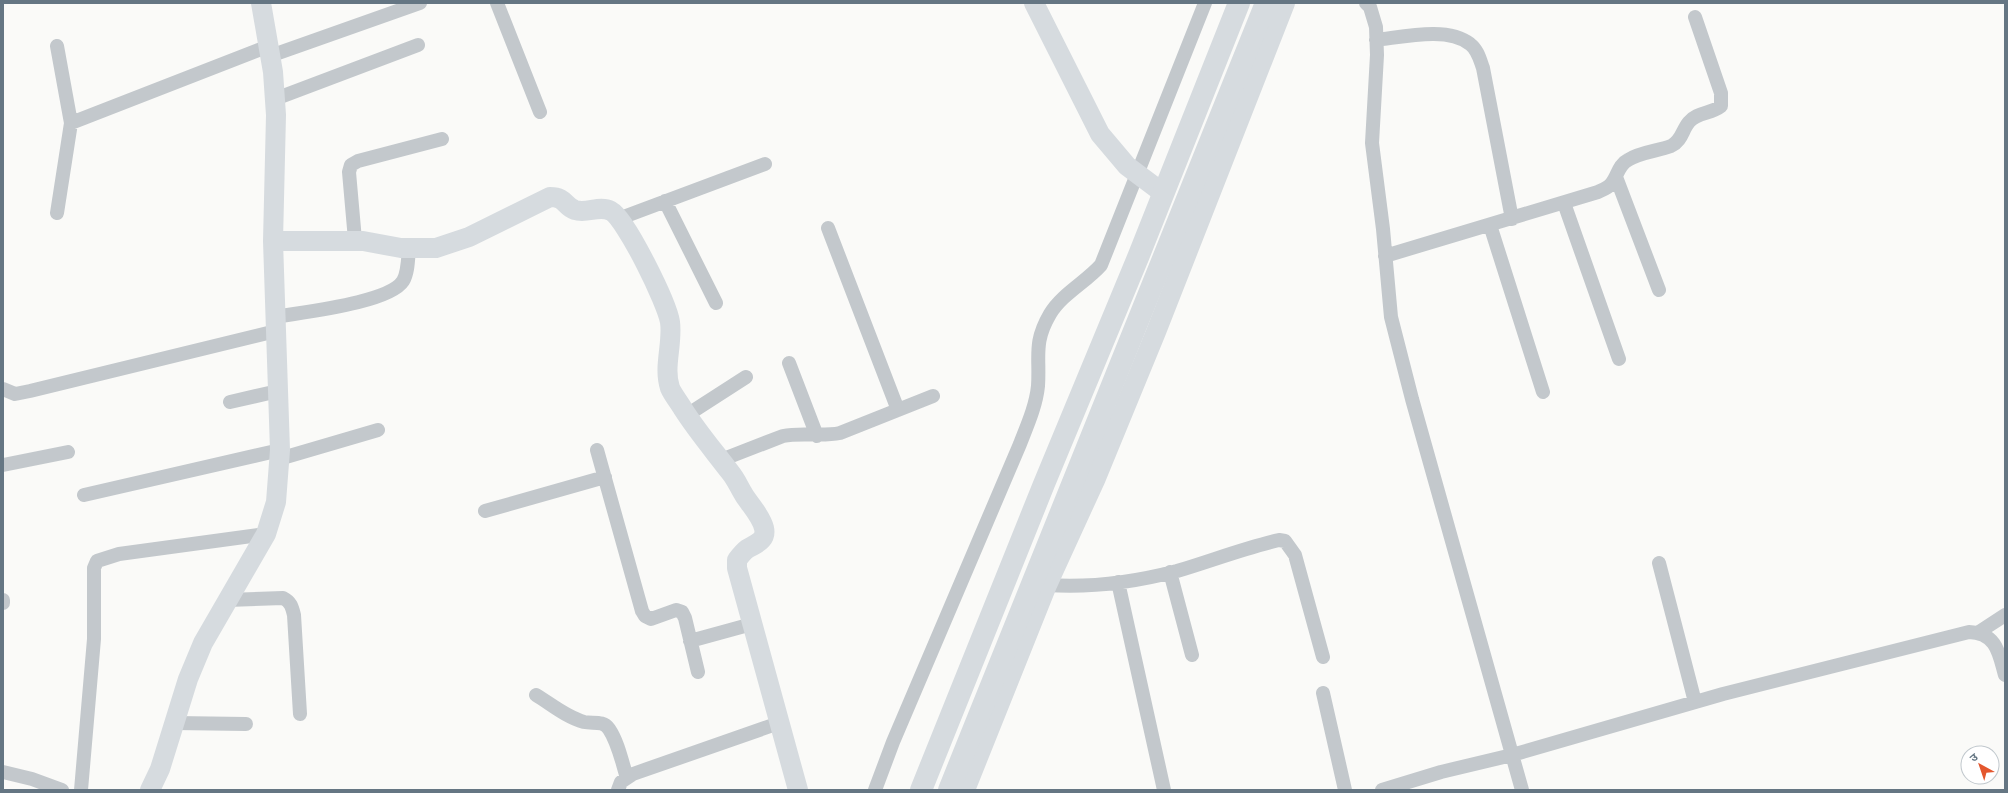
<svg xmlns="http://www.w3.org/2000/svg" width="2008" height="793" font-family="'Varela Round','Noto Sans Devanagari',sans-serif">
<style>
.lines{fill:none;stroke-linecap:round;stroke-linejoin:round}
.street{stroke:#c3c8cc;stroke-width:14}
.secondary{stroke:#d6dbdf;stroke-width:20}
.highway{stroke:#d6dbdf;stroke-width:22}
</style>
<rect width="100%" height="100%" fill="#fafaf8"/>
<g class="lines">
<!-- street -->
<path class="street" d="M497,3L540,112
M1366,3L1370,7L1376,27L1377,55L1372,143L1383,229L1391,317L1412,399L1522,790
M1376,40C1403,37 1448,26 1470,44C1478,50 1480,60 1483,68L1512,219
M57,46L71,123L57,213
M270,56L420,3
M275,99L418,45
M71,123L269,46
M1616,177L1659,290
M665,201L716,303
M1564,203L1619,359
M618,219L765,164
M1490,225L1543,392
M828,228L898,410
M355,240L349,172L351,165L358,161L442,139
M1385,256L1598,192C1602,190 1608,188 1611,184C1618,176 1618,165 1628,160C1640,152 1658,151 1671,146C1682,141 1682,130 1689,122C1697,112 1711,114 1721,106V93L1695,17
M275,317C302,312 389,303 403,281C408,273 408,259 409,248
M789,363L817,436
M3,389L15,394L30,391L276,331
M230,402L278,391
M687,415L746,377
M597,450L642,611L645,616L651,619L676,610L682,612L685,618L698,672
M279,459L378,430
M721,460L783,436C802,432 821,437 840,433L933,396
M3,465L68,452
M84,495L280,450
M485,511L605,477
M1659,563L1695,702
M1170,572L1192,655
M1118,582L1164,790
M1047,585C1091,588 1135,582 1177,571C1211,561 1244,548 1279,540L1285,541L1295,555L1323,657
M3,600V603
M227,600L283,598C291,602 292,607 294,615L300,714
M1979,632L2005,615
M690,641L752,624
M1323,693L1345,790
M536,695C551,704 566,717 584,722C593,724 603,720 609,729C618,742 622,762 627,778
M175,723L246,724
M3,772L32,779L62,790
M81,790L94,639V568L97,561L119,554L266,534
M618,790L621,782L633,774L779,723
M875,790L893,742L1020,444C1027,426 1036,406 1038,386C1040,356 1033,343 1050,314C1062,294 1086,282 1101,265L1205,3
M1382,790L1441,772L1512,755L1723,694L1969,632C1997,633 1999,654 2005,675"/>
<!-- secondary -->
<path class="secondary" d="M1034,3L1100,134L1127,166L1163,193
M273,241H363L401,248H436L469,237L550,197C566,197 564,206 575,210C587,214 599,205 611,211C626,219 667,303 670,322C673,344 663,367 670,388C673,395 679,402 683,409C697,431 714,451 730,472C736,479 739,487 744,495C751,506 761,516 764,528C767,541 755,544 747,549C743,552 740,556 737,560V568L798,790
M150,790L160,769L188,679L203,643L266,534L276,502L280,450L273,241L276,115L273,72L261,3
M965,790L1047,585L1096,478L1156,332L1285,3"/>
<!-- highway -->
<path class="highway" d="M921,790L1044,484L1139,255L1239,3
M949,790L1266,3"/>
</g>
<!-- border -->
<rect width="2008" height="793" fill="none" stroke="#657683" stroke-width="8"/>
<!-- north arrow -->
<g transform="translate(1980 765) rotate(320)"><circle r="19" fill="#ffffff" stroke="#c1c8cd"/>
<path d="M0-3L7 15L0 10L-7 15Z" fill="#e4572e"/>
<text y="-6" font-size="11" font-weight="bold" text-anchor="middle" fill="#657683">उ</text>
</g>
</svg>
